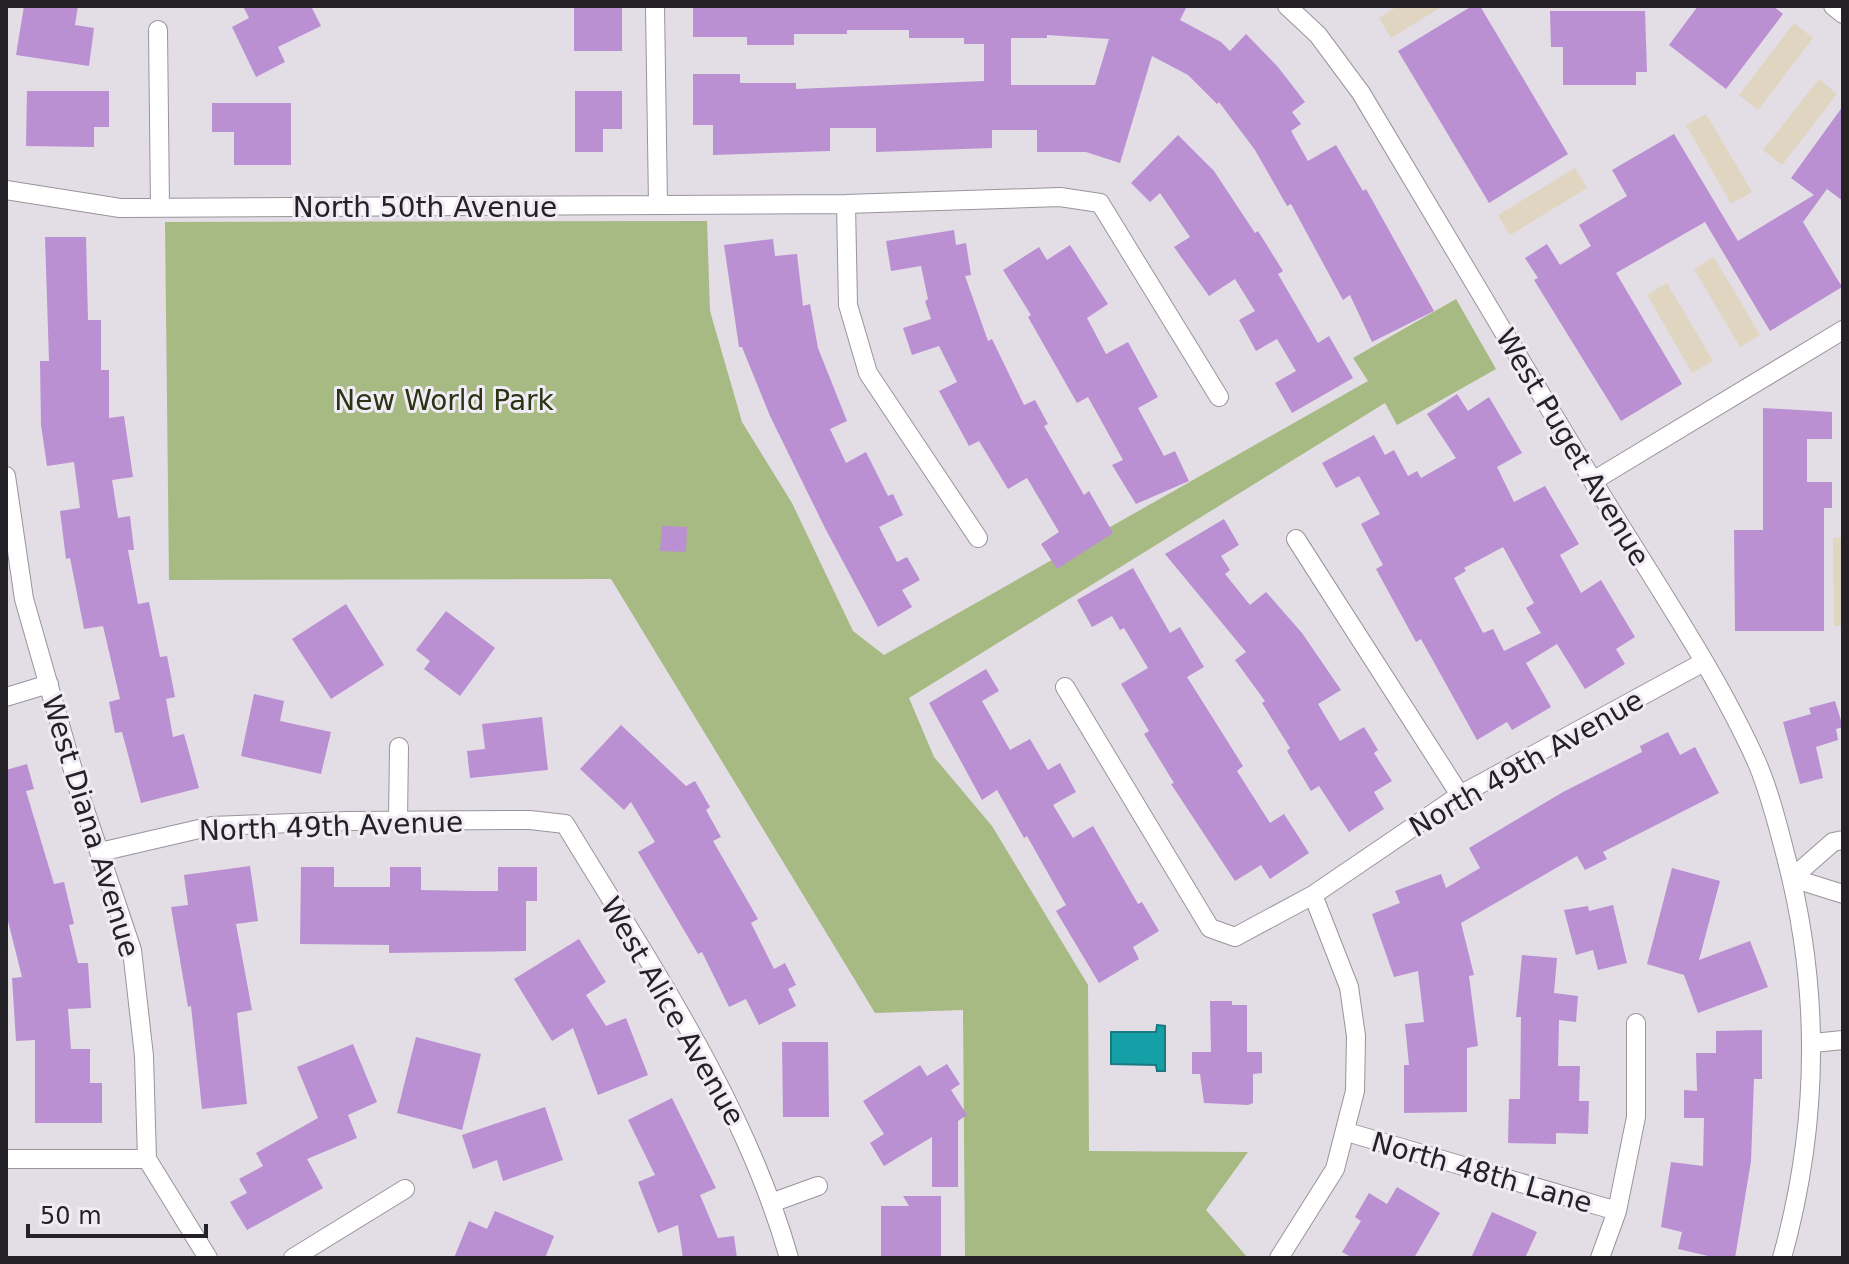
<svg xmlns="http://www.w3.org/2000/svg" width="1849" height="1264" font-family="'DejaVu Sans',sans-serif">
<style>
.industrial{fill:#dfd5c0}
.green{fill:#a7ba84}
.water{fill:#159fa6;stroke:#1a7a80;stroke-width:2}
.building{fill:#ba90d3;fill-rule:evenodd}
.lines{fill:none;stroke-linecap:round;stroke-linejoin:round}
.minor-casing{stroke:#99949c;stroke-width:20}
.minor{stroke:#fff;stroke-width:18}
.labels{text-anchor:middle;stroke-width:6;stroke-linejoin:round;paint-order:stroke}
.street-label{font-size:28px;fill:#242226;stroke:#f0ebf4}
.park-label{font-size:28px;fill:#2a3413;stroke:#f0ebf4}
</style>
<rect width="100%" height="100%" fill="#e3dde6"/>
<!-- industrial -->
<path class="industrial" d="M1398,6H1443L1391,38L1379,18Z
M1794,23L1813,38L1758,110L1739,95Z
M1819,79L1837,94L1782,165L1763,150Z
M1706,114L1752,192L1731,204L1686,125Z
M1575,168L1587,188L1510,235L1498,215Z
M1714,257L1760,335L1740,347L1694,269Z
M1667,283L1713,361L1692,373L1647,295Z
M1833,538H1843V626H1834Z"/>
<!-- green -->
<path class="green" d="M707,221L710,311L742,422L792,503L853,631L884,655L1368,381L1353,358L1456,299L1496,369L1397,425L1385,403L909,698L934,757L992,826L1088,985L1089,1151L1248,1152L1206,1210L1248,1258H965L963,1010L875,1013L611,579L169,580L165,222Z"/>
<!-- water -->
<path class="water" d="M1157,1025L1165,1026V1071H1157L1156,1065L1111,1064V1032H1156Z"/>
<!-- building -->
<path class="building" d="M24,6H78L75,25L94,28L89,66L16,55Z
M243,6H311L321,26L278,47L285,62L256,77L232,27L249,18Z
M574,6H622V51H574Z
M693,6H1187L1180,20L1221,42L1230,51L1246,34L1278,67L1305,102L1292,112L1301,124L1291,131L1308,161L1336,145L1363,191L1366,189L1434,311L1372,342L1350,295L1343,300L1291,204L1287,206L1255,150L1219,102L1217,104L1188,75L1152,56L1120,163L1086,152H1037V130H992V148L876,152V128H830V151L713,155V125H693V74H740V83H796V89L984,81V44H964V38H909V30H847V34H794V45H747V37H693ZM1047,35L1109,39L1095,85H1011V38H1047Z
M1472,6H1480L1568,154L1489,203L1398,51Z
M1698,6H1773L1783,14L1726,89L1669,45Z
M1550,11H1645L1647,72H1636V85H1563V47H1551Z
M27,91H109V127H94V147L26,146Z
M575,91H622V129H603V152H575Z
M212,103H291V165H234V132H212Z
M1843,106V201L1827,189L1803,222L1842,287L1770,331L1705,222L1616,273L1682,384L1621,421L1534,280L1538,278L1525,258L1547,244L1560,265L1591,246L1579,225L1627,196L1612,170L1674,134L1738,241L1814,195L1791,178Z
M1178,135L1214,171L1255,233L1258,231L1283,271L1278,274L1318,343L1329,336L1353,378L1292,413L1275,383L1296,371L1277,339L1256,351L1239,320L1255,311L1235,279L1209,296L1174,247L1190,237L1160,193L1150,202L1131,183Z
M954,230L956,245L966,243L971,275L965,276L988,341L992,339L1024,405L1035,400L1048,424L1044,426L1084,495L1089,491L1113,533L1057,569L1041,544L1059,532L1027,478L1008,489L979,441L969,446L939,391L957,382L939,346L912,355L903,328L931,319L925,301L928,299L921,266L891,271L886,241Z
M45,237H86L88,320H101V370H109V418L124,416L133,477L112,480L118,518L130,516L134,550H128L138,604L149,602L160,657L167,656L175,697L166,699L173,737L184,734L199,788L141,803L122,732L115,733L109,702L120,699L103,626L84,629L70,558L66,559L60,511L80,508L74,462L47,466L41,425L40,361H49Z
M773,239L775,256L797,254L803,306L810,304L818,348L847,421L830,429L846,463L866,452L888,496L893,494L903,515L879,527L897,562L907,557L920,580L902,590L912,607L878,627L825,528L770,416L742,347H739L724,245Z
M1070,245L1108,304L1087,318L1106,354L1128,342L1158,397L1138,408L1164,456L1175,451L1189,481L1136,504L1112,465L1123,460L1088,397L1077,403L1028,317L1031,315L1003,270L1039,247L1047,260Z
M1457,394L1468,411L1489,397L1522,453L1497,467L1514,502L1545,486L1579,544L1560,555L1581,593L1601,580L1635,637L1616,649L1625,664L1585,689L1557,644L1526,663L1551,707L1512,730L1507,722L1477,740L1421,639L1416,642L1376,569L1383,565L1361,524L1380,514L1359,476L1336,488L1322,463L1374,435L1385,455L1394,450L1408,476L1417,471L1421,478L1456,458L1427,414ZM1503,547L1534,603L1526,608L1541,633L1504,651L1493,629L1483,633L1454,578L1466,571L1464,568Z
M1763,408L1832,412V439H1807V482H1832V508H1824V631H1735L1734,530H1763Z
M1224,519L1239,545L1221,556L1230,570L1225,574L1250,605L1266,592L1302,633L1341,690L1318,704L1340,741L1364,727L1378,750L1374,753L1392,781L1374,792L1384,809L1349,832L1319,786L1311,791L1287,751L1290,748L1262,703L1265,701L1235,660L1246,652L1165,554Z
M662,526L687,527L686,552L660,551Z
M1133,568L1170,633L1180,627L1204,667L1187,677L1243,766L1237,771L1270,823L1284,814L1309,853L1270,879L1261,865L1235,881L1171,784L1174,783L1144,734L1149,731L1121,684L1148,668L1124,628L1120,630L1112,616L1092,627L1077,600Z
M346,604L384,665L331,699L292,639Z
M446,611L495,648L460,696L424,669L430,661L416,650Z
M986,669L999,691L982,701L1010,750L1030,739L1048,770L1060,763L1076,792L1053,805L1073,838L1093,826L1138,904L1142,902L1159,931L1133,947L1139,959L1099,983L1056,911L1066,905L1027,836L1024,838L997,790L982,800L929,703Z
M254,694L284,701L280,721L331,732L321,774L241,756Z
M1835,701L1843,727L1836,729L1838,740L1816,747L1823,778L1800,784L1783,722L1811,714L1809,708Z
M542,717L548,770L470,778L467,751L485,749L482,724Z
M621,725L686,786L695,781L710,807L706,810L721,837L713,841L758,919L751,923L774,969L785,963L796,985L788,989L796,1006L759,1025L746,999L729,1007L702,952L698,954L638,852L655,842L631,802L624,810L580,769Z
M1668,732L1680,755L1695,747L1719,793L1603,852L1607,859L1585,870L1577,856L1461,923L1474,975L1469,976L1478,1046L1467,1048V1112L1404,1113V1065H1409L1405,1024L1424,1022L1418,971L1394,977L1372,914L1400,903L1395,891L1441,874L1446,888L1480,868L1469,848L1563,792L1642,752L1640,746Z
M27,764L34,789L26,791L54,884L64,882L74,924L69,925L78,963H88L91,1008L68,1009L71,1049H90V1083H102V1123H35V1040L16,1041L12,978L22,977L6,913V770Z
M250,866L258,921L236,924L252,1010L237,1013L247,1104L202,1109L191,1006L188,1007L171,907L188,905L184,875Z
M301,867H334V887H390V867H421V890L473,891H498V867H537V901H526V951L389,953V945L300,944Z
M1672,868L1720,881L1699,960L1750,941L1768,987L1698,1013L1684,975L1647,964Z
M1613,905L1627,963L1598,970L1593,950L1576,955L1564,910L1588,906L1589,911Z
M579,939L606,982L586,995L606,1026L626,1018L648,1075L598,1095L573,1028L552,1041L514,979Z
M1522,955L1557,958L1554,993L1578,996L1576,1022L1559,1020L1558,1066H1580L1579,1101H1589L1588,1134L1556,1133V1144L1508,1143L1509,1099H1520L1521,1017H1516Z
M1210,1001H1232V1005H1247V1052H1262V1073L1253,1074V1103L1248,1105L1204,1103L1200,1074H1192V1052H1211Z
M1762,1030V1079H1754L1751,1161L1735,1258H1717L1678,1249L1682,1232L1661,1227L1671,1162L1703,1166L1704,1118H1684V1090L1697,1091L1696,1053H1716V1031Z
M416,1037L481,1054L462,1130L397,1113Z
M782,1042H828L829,1117H783Z
M353,1044L377,1102L348,1115L357,1138L307,1159L323,1188L247,1230L230,1202L247,1193L239,1179L263,1166L256,1153L318,1118L297,1067Z
M947,1064L960,1084L951,1090L967,1115L958,1121V1187H932V1137L884,1166L870,1143L884,1134L863,1101L920,1065L927,1076Z
M672,1098L716,1188L700,1195L718,1238L734,1236L737,1258H683L678,1225L658,1233L638,1182L655,1175L628,1120Z
M545,1107L563,1160L503,1181L497,1160L473,1169L462,1135Z
M1397,1187L1440,1213L1414,1258H1353L1342,1252L1361,1221L1355,1217L1369,1193L1387,1204Z
M903,1196H941V1258H881V1206H909Z
M495,1211L554,1236L545,1258H454L469,1221L487,1229Z
M1492,1212L1537,1232L1525,1258H1471Z"/>
<g class="lines">
<defs>
<path id="minor" d="M655,6L658,205
M1287,6L1318,35L1361,93C1438,224 1518,355 1596,486C1649,574 1717,672 1758,765C1770,794 1778,826 1786,857C1821,991 1819,1125 1782,1258
M1833,6L1843,14
M158,30L160,208
M6,190L120,208L846,204L1060,197L1100,203L1219,397
M846,204L848,305L868,373L978,538
M6,476L24,599L81,798L132,950L144,1056L147,1159L208,1258
M1593,481L1843,330
M1296,539L1460,795
M1065,687L1210,928L1235,937L1313,895L1460,795L1702,663
M6,697L49,684
M398,820L399,747
M100,852L212,826L347,821L530,820L565,824C648,961 745,1103 789,1258
M1792,878L1833,842L1843,840
M1792,878L1843,894
M1813,1043L1843,1040
M1347,1132L1617,1211
M6,1159H147
M771,1203L818,1186
M293,1258L405,1189
M1279,1258L1335,1169L1355,1091L1356,1036L1349,987L1313,895
M1600,1258L1617,1211L1636,1117V1023"/>
</defs>
<!-- minor casing -->
<use href="#minor" class="minor-casing"/>
<!-- minor -->
<use href="#minor" class="minor"/>
</g>
<g class="labels">
<!-- street labels -->
<g class="street-label">
<text x="425" y="217">North 50th Avenue</text>
<text transform="translate(1573 447) rotate(59)" y="10">West Puget Avenue</text>
<text transform="translate(1526 763) rotate(-30)" y="10">North 49th Avenue</text>
<text transform="translate(91 826) rotate(73)" y="10">West Diana Avenue</text>
<text transform="translate(331 826) rotate(-2)" y="10">North 49th Avenue</text>
<text transform="translate(673 1011) rotate(60)" y="10">West Alice Avenue</text>
<text transform="translate(1482 1172) rotate(16)" y="10">North 48th Lane</text>
</g>
<!-- park labels -->
<g class="park-label">
<text x="444" y="410">New World Park</text>
</g>
</g>
<!-- border -->
<rect width="1849" height="1264" fill="none" stroke="#242226" stroke-width="16"/>
<!-- scale -->
<path d="M28 1224v12h178v-12" fill="none" stroke="#242226" stroke-width="4"/>
<text x="40" y="1224" font-size="24" fill="#242226" stroke="#f0ebf4" stroke-width="6" paint-order="stroke">50 m</text>
</svg>
